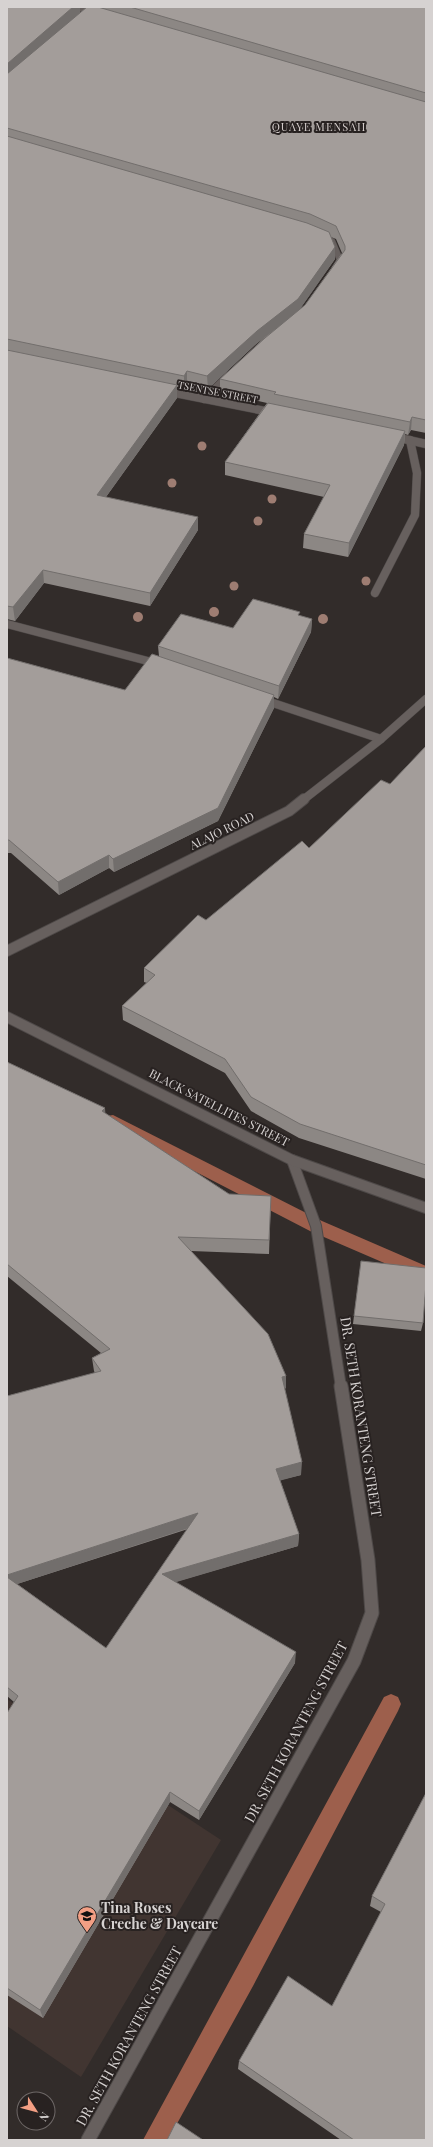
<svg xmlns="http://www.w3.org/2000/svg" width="433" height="2147" font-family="'Playfair Display',serif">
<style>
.built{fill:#413531}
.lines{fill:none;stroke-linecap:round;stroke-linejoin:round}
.stream{fill:#9d5f4c;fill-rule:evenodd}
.service-casing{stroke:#4e4948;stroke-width:9}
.minor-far3-casing{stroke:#4e4948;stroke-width:7}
.minor-far2-casing{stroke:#4e4948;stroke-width:9}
.minor-far1-casing{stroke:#4e4948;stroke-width:12}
.minor-casing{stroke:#4e4948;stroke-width:15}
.tertiary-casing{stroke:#4e4948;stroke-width:12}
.service{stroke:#67605e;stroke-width:8}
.minor-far3{stroke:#67605e;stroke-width:6}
.minor-far2{stroke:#67605e;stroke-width:8}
.minor-far1{stroke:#67605e;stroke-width:10}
.minor{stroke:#67605e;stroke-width:13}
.tertiary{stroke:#67605e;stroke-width:10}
.tree{fill:#9e7d72}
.wall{fill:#8c8784;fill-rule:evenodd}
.shaded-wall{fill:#726e6c}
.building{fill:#a39d9a;stroke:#726e6c}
.labels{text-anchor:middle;stroke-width:4;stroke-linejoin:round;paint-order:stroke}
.far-street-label{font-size:10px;fill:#d6d2d1;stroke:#282221}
.far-neighbourhood-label{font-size:11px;letter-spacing:1px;fill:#d6cfcd;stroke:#282221}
.street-label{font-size:12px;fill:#d6d2d1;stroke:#282221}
.near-street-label{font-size:14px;fill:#d6d2d1;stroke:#282221}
.near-poi-label{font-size:14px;font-weight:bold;fill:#d6d2d1;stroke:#282221;text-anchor:start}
</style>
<rect width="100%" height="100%" fill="#322c2a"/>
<!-- built -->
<path class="built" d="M7,1699L221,1840L81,2077L7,2026Z"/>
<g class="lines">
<!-- stream -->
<path class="stream" d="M113,1115L322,1221L426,1266V1281L310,1231L107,1126L105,1121L107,1116Z
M391,1694L398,1697L401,1704L398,1711L253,1986L168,2140H143L384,1697Z"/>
<defs>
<path id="service" d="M375,593L415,515L417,473L410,440
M7,624L159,664
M261,699L381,739"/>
<path id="minor-far3" d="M76,7L97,13
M329,240L332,241L340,260L335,268"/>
<path id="minor-far2" d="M165,391L275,413
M204,399L229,376
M391,436L426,444
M303,800L381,739L426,699"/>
<path id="minor-far1" d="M7,951L289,811L304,799
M292,1160L316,1226L341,1387"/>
<path id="minor" d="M88,2140L354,1661L372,1613L368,1560L341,1386"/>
<path id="tertiary" d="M7,1017L292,1160L426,1208"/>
</defs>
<!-- service casing -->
<use href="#service" class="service-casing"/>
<!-- minor-far3 casing -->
<use href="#minor-far3" class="minor-far3-casing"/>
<!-- minor-far2 casing -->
<use href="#minor-far2" class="minor-far2-casing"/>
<!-- minor-far1 casing -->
<use href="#minor-far1" class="minor-far1-casing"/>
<!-- minor casing -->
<use href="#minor" class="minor-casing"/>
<!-- tertiary casing -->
<use href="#tertiary" class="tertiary-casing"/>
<!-- service -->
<use href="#service" class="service"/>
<!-- minor-far3 -->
<use href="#minor-far3" class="minor-far3"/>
<!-- minor-far2 -->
<use href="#minor-far2" class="minor-far2"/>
<!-- minor-far1 -->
<use href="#minor-far1" class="minor-far1"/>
<!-- minor -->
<use href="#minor" class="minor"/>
<!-- tertiary -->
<use href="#tertiary" class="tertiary"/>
</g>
<!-- trees -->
<g class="tree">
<circle cx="202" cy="446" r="4.5"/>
<circle cx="172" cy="483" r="4.5"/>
<circle cx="272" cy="499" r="4.5"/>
<circle cx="258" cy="521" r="4.5"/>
<circle cx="366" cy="581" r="4.5"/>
<circle cx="234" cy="586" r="4.5"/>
<circle cx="214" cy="612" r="5"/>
<circle cx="138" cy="617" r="5"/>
<circle cx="323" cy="619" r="5"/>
</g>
<!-- wall -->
<path class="wall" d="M7,7H80V13L87,7H426V433L411,430L408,435L405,434L404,445L348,557L303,548L304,534L324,497L225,475V462L267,403L220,392V379L265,337L256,344L208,389L187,384L184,388L177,387V398L106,497L198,530L150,606L44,583L15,621L7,619ZM331,237L336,239L342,253L305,305L299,310L335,259Z
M300,616L312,619L311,632L278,699L274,697V708L218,821L114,872L109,868L59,895L11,853H7V658L125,690L159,656L158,646L233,628Z
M426,746V1179L299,1138L251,1111L225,1073L123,1020L122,1006L147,983L144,982V968L206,920L309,848L390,784Z
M7,1062L105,1108V1113L229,1194L271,1196L269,1254L191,1251L286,1376V1388L284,1389L301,1475L280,1480L299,1534L298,1546L175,1582L295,1663L199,1820L170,1802L43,2018L7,1995V1713L14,1702L7,1696V1396L95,1373L94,1371L92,1358L101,1353L7,1276ZM188,1529L106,1648L17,1584Z
M361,1261L423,1323L421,1331L353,1324Z
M426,1793V2140H341L238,2069L239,2061L332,2006L381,1912L370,1906L372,1896Z"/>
<!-- shaded-wall -->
<path class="shaded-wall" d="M73,7H80V13L7,76V64Z
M335,247V259L298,312L256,344L208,389L207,376Z
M187,371V384L184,388V376Z
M177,385V398L98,508L97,495Z
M412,417L411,430L408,435L410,422Z
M405,431L404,445L348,557L349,543Z
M198,517V530L150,606V593Z
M43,570L44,583L15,621L13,607Z
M312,619L311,632L278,699L279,686Z
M274,695V708L218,821L114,872L113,859Z
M109,855V868L59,895L58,882Z
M105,1108L106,1122L102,1111Z
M286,1376V1388L281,1390L282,1377Z
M302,1462L301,1475L275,1482L276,1469Z
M198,1513V1525L8,1587L7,1575Z
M299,1534L298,1546L163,1586L162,1574Z
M296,1652L295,1663L199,1820V1811Z
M170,1792V1802L43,2018L40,2010Z"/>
<!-- building -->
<path class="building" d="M7,7H73L7,64Z
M87,7H98L426,102V420L412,417L410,422L274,394L276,392L220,379L265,338L305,305L345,250V246L336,226L310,214L7,128V74Z
M130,7H426V93Z
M7,136L307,223L329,232L335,247L298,299L257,331L207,376L187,371L184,376L7,339Z
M7,350L177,385L97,495L198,517L150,593L43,570L13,607L7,606Z
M268,403L405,431L349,543L304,534L330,485L225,462Z
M253,599L300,612L298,615L312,619L279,686L158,646L181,614L233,628Z
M152,654L274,695L218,808L113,859L109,855L58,882L9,840H7V658L125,690Z
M426,746V1165L300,1124L251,1097L225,1059L122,1006L155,975L144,968L198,915L206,920L302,841L309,848L381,780L390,784Z
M7,1062L105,1108L102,1111L229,1194L271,1196L269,1240L178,1237L268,1334L286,1376L282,1377L302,1462L276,1469L299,1534L162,1574L296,1652L199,1811L170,1792L40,2010L7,1988V1713L18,1696L7,1687V1577L106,1648L198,1513L7,1575V1396L101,1371L92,1358L110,1349L7,1264Z
M361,1261L426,1268V1283L423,1323L354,1316Z
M426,1793V2140H354L239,2061L288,1976L332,2006L385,1904L372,1896Z
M176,2122L203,2140H167Z"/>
<!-- icons -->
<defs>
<symbol id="school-pin" viewBox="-11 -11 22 30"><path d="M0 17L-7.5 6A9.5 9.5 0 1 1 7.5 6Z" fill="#f39f84" stroke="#282221"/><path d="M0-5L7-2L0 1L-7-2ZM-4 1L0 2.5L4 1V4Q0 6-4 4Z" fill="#111"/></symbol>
</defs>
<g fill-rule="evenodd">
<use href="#school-pin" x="76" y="1905" width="22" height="30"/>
</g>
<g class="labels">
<!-- far-street labels -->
<g class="far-street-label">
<text transform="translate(218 392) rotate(11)" y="4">TSENTSE STREET</text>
</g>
<!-- far-neighbourhood labels -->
<g class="far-neighbourhood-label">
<text x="319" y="131">QUAYE MENSAH</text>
</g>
<!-- street labels -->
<g class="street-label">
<text transform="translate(222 831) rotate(-26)" y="4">ALAJO ROAD</text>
<text transform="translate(219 1108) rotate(27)" y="4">BLACK SATELLITES STREET</text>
</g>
<!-- near-street labels -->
<g class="near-street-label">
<text transform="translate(361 1417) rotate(81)" y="5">DR. SETH KORANTENG STREET</text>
<text transform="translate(296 1732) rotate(-62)" y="5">DR. SETH KORANTENG STREET</text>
<text transform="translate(129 2036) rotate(-61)" y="5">DR. SETH KORANTENG STREET</text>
</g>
<!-- near-poi labels -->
<g class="near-poi-label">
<text x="101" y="1913">Tina Roses<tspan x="101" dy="16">Creche &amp; Daycare</tspan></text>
</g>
</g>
<!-- border -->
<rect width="433" height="2147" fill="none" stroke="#d6d2d1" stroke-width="16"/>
<!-- north arrow -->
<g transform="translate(36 2111) rotate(126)"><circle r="19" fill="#282221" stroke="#6e6867"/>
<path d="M0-3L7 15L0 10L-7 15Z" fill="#f39f84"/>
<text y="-6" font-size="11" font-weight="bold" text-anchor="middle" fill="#d6d2d1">N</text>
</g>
</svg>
